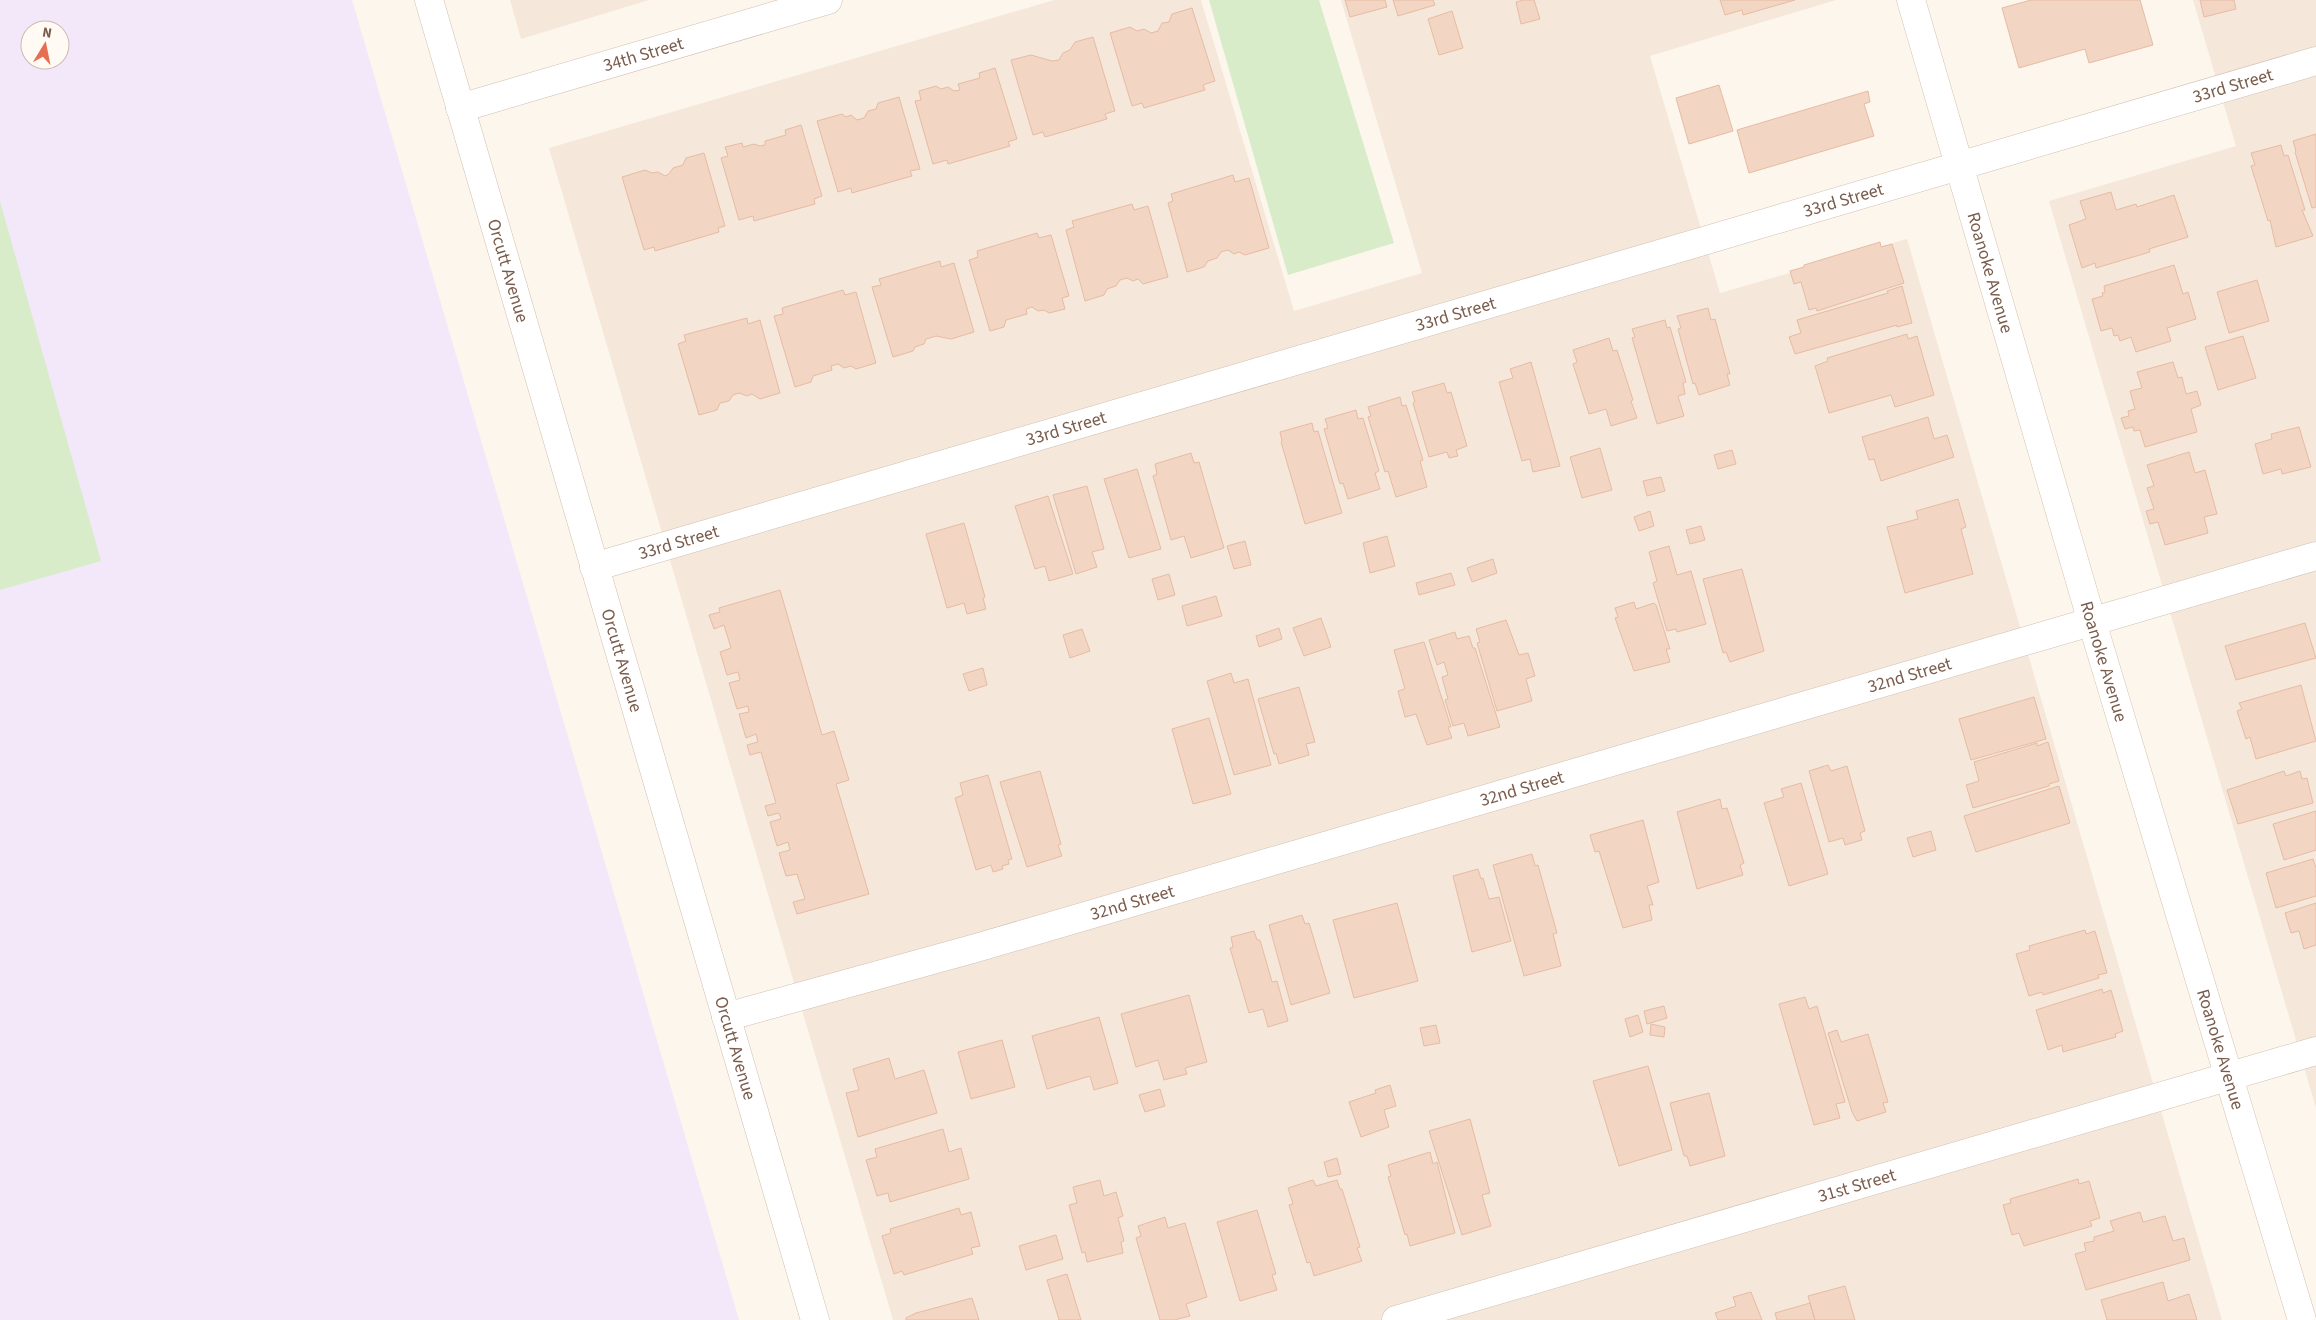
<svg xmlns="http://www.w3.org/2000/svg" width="2316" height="1320" font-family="'Source Sans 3',sans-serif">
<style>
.residential{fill:#f5e8da}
.education{fill:#f3e8fa;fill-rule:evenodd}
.green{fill:#d8ecc9}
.building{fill:#f3d5c3;stroke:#e6bba3}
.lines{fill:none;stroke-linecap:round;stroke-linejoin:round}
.street-casing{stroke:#d1beb0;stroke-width:29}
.secondary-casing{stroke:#d6c0b0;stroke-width:29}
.street{stroke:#fff;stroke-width:28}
.secondary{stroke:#fff;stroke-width:28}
.labels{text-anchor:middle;stroke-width:4;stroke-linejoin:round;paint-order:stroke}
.street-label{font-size:18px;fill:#7a5c4d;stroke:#fffaf3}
</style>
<rect width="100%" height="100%" fill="#fdf6ec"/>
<!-- residential -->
<path class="residential" d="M510,0H649L521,39Z
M1054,0H1201L1294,311L1422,273L1341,0H1836L1650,56L1720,293L1907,239L2222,1320H893L549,148Z
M2193,0H2316V1108L2049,201L2236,146Z"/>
<!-- education -->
<path class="education" d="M0,0H352L739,1320H0ZM30,30H60V60H30Z"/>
<!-- green -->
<path class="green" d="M1209,0H1319L1394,243L1288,275Z
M0,201L101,561L0,590Z"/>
<!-- building -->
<path class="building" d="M1345,0H1385L1387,7L1350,17Z
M1393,0H1433L1435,5L1398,16Z
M1523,0H1534L1540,19L1521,24L1516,2Z
M1720,0H1795L1743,15L1742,10L1725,15Z
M2031,0H2140L2153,45L2089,63L2085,49L2019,68L2002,8Z
M2200,0H2234L2236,9L2204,17Z
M1192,8L1215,81L1203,85L1205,90L1144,108L1142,103L1132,106L1110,33L1130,27L1137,31L1144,29L1151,33L1158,31L1162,23L1169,22L1172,14Z
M1452,11L1463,48L1439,55L1428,19Z
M1093,37L1115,111L1105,114L1107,119L1045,137L1043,132L1033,135L1011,60L1031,55L1052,61L1059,60L1063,53L1070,50L1075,42Z
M995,68L1017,139L1008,142L1010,146L948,164L947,160L933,164L915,101L921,100L919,91L936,86L941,89L948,87L954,91L960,90L958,84L980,78L979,73Z
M1719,85L1733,131L1689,144L1676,98Z
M1868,91L1870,102L1864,104L1874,136L1749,173L1737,130Z
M899,97L920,169L910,171L912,176L852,193L851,188L838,192L817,121L842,114L846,117L851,115L857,120L864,118L868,111L876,109L878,103Z
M801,125L822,196L814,199L815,204L754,221L753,216L739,220L721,158L728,156L725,147L742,143L743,147L754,144L760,146L765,145V141L786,135L785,130Z
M2316,134V207L2312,208L2295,152L2296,151L2293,141Z
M2281,145L2284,156L2288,155L2305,210H2302L2313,236L2276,247L2270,220L2268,221L2251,166L2255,165L2251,153Z
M704,153L725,226L718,228L719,232L655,251L654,247L644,250L622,177L645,170L652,173L658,172L665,176L669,174L673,168L683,165L686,158Z
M1233,175L1235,182L1249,178L1269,248L1245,255L1239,252L1234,254L1228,250L1221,252L1217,258L1208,261L1204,267L1187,272L1168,203L1173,201L1171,194Z
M2111,192L2116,210L2136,204L2137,207L2174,195L2188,237L2149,249L2150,252L2096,268L2095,263L2082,268L2069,225L2086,219L2080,201Z
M1132,204L1134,210L1148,206L1168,277L1143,284L1138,279L1133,281L1127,278L1120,280L1116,286L1107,289L1104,295L1085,301L1066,230L1074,227L1072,221Z
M1037,233L1039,238L1051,235L1069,296L1062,298L1065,309L1049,313L1044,310L1038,311L1032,307L1026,309L1027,314L1006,320L1004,327L990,331L969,260L978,257L977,251Z
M1880,242L1881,247L1892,244L1904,283L1817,311L1816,308L1809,310L1801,282L1794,284L1790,271L1804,267V265Z
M940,261L941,267L954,263L974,332L951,339L936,336L926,339L924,344L915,347L913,351L893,357L872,287L881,285L879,279Z
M2174,265L2183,294L2188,292L2196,319L2167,328L2171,341L2136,352L2131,337L2120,341L2118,335L2114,336L2112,328L2101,331L2092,299L2103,296L2102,293L2105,292L2104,286Z
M2257,280L2269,321L2229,333L2217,292Z
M1902,286L1912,323L1897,327V325L1795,354L1789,337L1801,333L1797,320L1888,293L1887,291Z
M843,290L845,295L856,292L876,363L856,369L851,366L844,368L838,364L831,366L832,370L813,376L811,382L795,387L774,316L783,314L782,308Z
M1708,308L1711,320L1715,319L1730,374H1727L1730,385L1699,395L1695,383L1693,384L1678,329L1681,328L1677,316Z
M747,318L748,324L760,320L780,393L760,399L752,394L747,396L739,393L733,395L729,401L720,403L717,410L699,415L678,344L686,341L684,335Z
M1665,320L1667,328L1670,327L1686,382L1683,383L1685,394L1678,396L1684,416L1657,424L1632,338L1635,337L1632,329Z
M1907,334L1908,339L1917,336L1934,395L1895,407L1891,395L1829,413L1815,366L1828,361L1827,358Z
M2243,336L2256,378L2218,390L2205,347Z
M1609,338L1613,351L1617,350L1633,400L1631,401L1637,418L1611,426L1606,409L1589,414L1573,364L1577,362L1573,350Z
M1531,362L1560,466L1533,472L1530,459L1522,461L1499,382L1513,378L1510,369Z
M2173,362L2178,378L2182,377L2186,394L2197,391L2201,405L2191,409L2197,432L2145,447L2140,430L2134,431L2133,427L2125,429L2121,418L2129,416L2128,411L2135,409L2130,391L2142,388L2137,372Z
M1444,383L1447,393L1451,392L1467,446L1456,450L1458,456L1449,458L1447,452L1429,457L1413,403L1415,402L1412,392Z
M1400,397L1402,406L1406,405L1423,460L1420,461L1427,487L1396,497L1388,471L1385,472L1368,417L1371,416L1368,407Z
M1356,410L1358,419L1363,418L1379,471L1375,473L1380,489L1348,499L1343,483L1340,484L1324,429L1328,428L1325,419Z
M1928,417L1934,439L1947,435L1954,457L1881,481L1874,459L1869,460L1862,437Z
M1312,423L1314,432L1318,431L1342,513L1305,524L1281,442L1282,441L1280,432Z
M2299,427L2311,467L2282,474L2281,469L2263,474L2255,444L2272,439L2271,434Z
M1600,448L1612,490L1582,498L1570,457Z
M1732,450L1736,464L1718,469L1714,455Z
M2189,452L2195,473L2205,470L2217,514L2204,517L2208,533L2165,545L2158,522L2150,524L2146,511L2154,509L2147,488L2154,486L2147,465Z
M1191,453L1194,463L1199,462L1224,548L1191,558L1184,536L1171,540L1153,476L1157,474L1155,464Z
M1137,469L1161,549L1129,558L1104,479Z
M1661,477L1665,491L1647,496L1643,481Z
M1087,486L1104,549L1092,552L1097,567L1076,574L1053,495Z
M1048,496L1073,574L1049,581L1045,566L1035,569L1015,506Z
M1958,499L1966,527L1961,529L1973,574L1905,593L1887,527L1918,519L1916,511Z
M1650,511L1654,526L1639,531L1634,517Z
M964,523L985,597L983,598L986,609L967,614L964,603L947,608L926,534Z
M1701,526L1705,540L1690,544L1686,530Z
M1387,536L1395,566L1370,573L1363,543Z
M1245,541L1251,565L1234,569L1227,546Z
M1669,546L1677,575L1691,571L1706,624L1677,632L1676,629L1667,631L1653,583L1657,581L1649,552Z
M1493,559L1497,573L1472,582L1467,568Z
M1742,569L1764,651L1730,662L1726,652L1723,653L1703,579Z
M1451,573L1455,585L1419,595L1416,583Z
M1169,574L1175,595L1158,600L1152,579Z
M780,590L822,735L834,731L849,780L836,784L869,894L797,914L793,902L805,899L797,874L786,876L779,853L790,850L788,842L777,846L770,822L781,819L779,813L768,816L765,806L776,803L761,752L750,755L747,745L758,742L756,734L746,738L739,714L749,712L748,706L737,709L729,683L740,680L738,672L727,675L720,652L731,648L724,625L714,629L709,615L720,612L719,608Z
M1216,596L1222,616L1187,626L1182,606Z
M1634,602L1636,609L1654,603L1656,605L1670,649H1666L1670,662L1634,671L1615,618L1618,617L1615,608Z
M1321,618L1331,647L1304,656L1293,628Z
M1506,620L1519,655L1528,653L1535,676L1526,679L1532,701L1497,711L1477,643L1480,642L1476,629Z
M2305,623L2316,658L2236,680L2225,646Z
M1279,628L1282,639L1259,647L1256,636Z
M1082,629L1090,651L1070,658L1063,635Z
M1455,632L1457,639L1469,636L1473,648H1475L1500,727L1468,736L1464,723L1453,726L1445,700L1448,699L1442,677L1448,675L1444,662L1437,665L1429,640Z
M1424,642L1451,727H1448L1452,738L1427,745L1416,714L1405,717L1398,691L1405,689L1394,650Z
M983,668L987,685L969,691L963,674Z
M1231,673L1234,683L1248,679L1271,765L1234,775L1207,681Z
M2301,685L2316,741L2256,759L2250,737L2246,739L2237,711L2242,709L2239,703Z
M1299,687L1315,742L1306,744L1309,755L1279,764L1276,753L1274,754L1258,699Z
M2034,697L2046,739L1971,760L1959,719Z
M1209,718L1231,794L1193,804L1172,729Z
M2048,742L2059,781L2049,784V786L1973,808L1966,785L1979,781L1974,762L2037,743V746Z
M1828,765L1831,771L1847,766L1865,831L1860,833L1862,840L1845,845L1843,838L1829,842L1809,771Z
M1040,771L1061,844L1058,845L1062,856L1027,867L1000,782Z
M2284,771L2286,776L2300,771L2302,779L2307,778L2313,803L2238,824L2227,790Z
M988,775L1012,859L1008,860L1009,864L1002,866L1003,869L993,872L991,865L976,870L955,798L963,795L960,783Z
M1801,783L1828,874L1789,886L1764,803L1784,797L1781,789Z
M2059,786L2070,823L1976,852L1964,816Z
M1720,799L1722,809L1727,808L1744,863L1740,865L1743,875L1697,889L1677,812Z
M2316,811V850L2284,860L2273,824Z
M1643,820L1659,882L1647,886L1653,905H1649L1652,920L1623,928L1599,851L1595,852L1590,835Z
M1931,831L1936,850L1913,857L1907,838Z
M1532,854L1535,866L1538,865L1557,933L1553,934L1561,966L1524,976L1493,865Z
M2313,859L2316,868V896L2276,908L2266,873Z
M1478,869L1481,879L1483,878L1489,899L1499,897L1511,941L1472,952L1453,876Z
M1397,903L1418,981L1354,998L1333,920Z
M2316,903V945L2304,949L2299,931L2291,933L2285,913Z
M1302,915L1305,924L1309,923L1330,993L1291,1005L1269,925Z
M2085,930L2086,934L2095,931L2107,973L2098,975L2099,978L2043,995L2042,992L2029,996L2016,954L2030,950L2029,946Z
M1254,931L1257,940H1260L1272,982L1277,981L1288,1021L1268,1027L1263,1009L1249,1013L1230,948L1233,947L1231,937Z
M2102,989L2103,993L2111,990L2123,1031L2115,1034L2116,1037L2063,1052L2062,1045L2048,1050L2036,1010Z
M1189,995L1207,1062L1185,1068L1187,1074L1164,1080L1158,1060L1136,1067L1121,1014Z
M1805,997L1809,1009L1817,1006L1845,1102L1836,1104L1840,1118L1814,1125L1779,1004Z
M1664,1006L1667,1018L1647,1024L1644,1011Z
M1638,1015L1643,1032L1630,1037L1625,1019Z
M1099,1017L1118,1083L1094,1090L1090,1076L1047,1089L1032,1036Z
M1651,1024L1665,1027L1664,1037L1650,1035Z
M1436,1025L1440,1043L1424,1046L1420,1028Z
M1837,1030L1841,1042L1868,1034L1888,1102L1883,1103L1886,1112L1857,1121L1852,1112L1828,1033Z
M1002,1040L1015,1087L971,1099L958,1052Z
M889,1058L895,1079L924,1070L937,1113L858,1137L846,1093L859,1090L853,1069Z
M1648,1066L1672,1150L1619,1166L1593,1081Z
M1390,1085L1396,1106L1384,1110L1389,1127L1361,1137L1349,1102L1376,1093L1375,1090Z
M1160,1089L1165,1106L1145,1112L1139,1095Z
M1709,1093L1725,1156L1690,1166L1687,1156H1684L1670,1103Z
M1470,1119L1490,1193L1482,1195L1491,1226L1462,1235L1429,1131Z
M943,1129L949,1152L961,1148L969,1179L890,1202L888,1193L877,1196L866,1160L877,1157L875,1149Z
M1430,1152L1433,1164L1437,1162L1455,1233L1410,1246L1407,1234L1405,1235L1388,1177L1391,1176L1388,1165Z
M1337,1158L1341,1174L1328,1177L1324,1162Z
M2078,1179L2079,1184L2089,1181L2100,1218L2090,1221L2092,1226L2024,1246L2019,1233L2012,1235L2003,1205L2011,1203L2010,1199Z
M1100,1180L1104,1196L1116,1192L1123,1216L1118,1218L1124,1241L1121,1242L1123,1253L1087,1262L1085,1252L1082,1253L1069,1205L1077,1203L1073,1187Z
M1313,1180L1316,1186L1337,1180L1340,1189H1342L1360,1247L1357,1248L1362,1261L1314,1276L1310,1262L1307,1263L1289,1205L1293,1204L1288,1188Z
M959,1208L961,1215L971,1212L980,1246L971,1248L973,1254L904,1275L902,1271L894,1274L882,1236L891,1233L890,1229Z
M1257,1210L1276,1274L1272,1275L1277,1290L1240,1301L1217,1222Z
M2140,1212L2143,1222L2165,1216L2173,1241L2184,1238L2190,1260L2086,1290L2075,1254L2086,1251L2084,1243L2094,1241V1237L2114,1231L2110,1221Z
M1165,1217L1168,1228L1185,1223L1207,1297L1186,1304L1190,1316L1174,1320H1160L1136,1238L1141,1236L1138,1226Z
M1056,1235L1063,1259L1026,1270L1019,1246Z
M1067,1274L1081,1320H1059L1047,1280Z
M2163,1282L2168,1301L2189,1294L2197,1320H2107L2101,1300Z
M1845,1286L1855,1320H1815L1808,1296Z
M1751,1292L1762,1320H1718L1715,1313L1736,1306L1733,1297Z
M972,1298L979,1320H906V1318L916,1313Z
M1810,1303L1815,1320H1777L1775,1313Z"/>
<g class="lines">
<defs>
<g id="street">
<path id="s1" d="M429,0L815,1320"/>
<path id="s2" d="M460,108L828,0"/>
<path id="s3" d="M594,567L2316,61"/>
<path id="s4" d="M726,1017L976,948L2316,556"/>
<path id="s5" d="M1396,1320L2316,1051"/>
</g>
<g id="secondary">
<path id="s6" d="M1911,0L2092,622L2302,1320"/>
</g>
</defs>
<!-- street casing -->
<use href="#street" class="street-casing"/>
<!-- secondary casing -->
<use href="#secondary" class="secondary-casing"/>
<!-- street -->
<use href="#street" class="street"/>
<!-- secondary -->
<use href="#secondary" class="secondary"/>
</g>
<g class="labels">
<!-- street labels -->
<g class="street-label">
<text dy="6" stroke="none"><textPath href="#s2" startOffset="191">34th Street</textPath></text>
<text dy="6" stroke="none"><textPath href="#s3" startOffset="1708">33rd Street</textPath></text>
<text dy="6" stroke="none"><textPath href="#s3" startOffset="1302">33rd Street</textPath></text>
<text dy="6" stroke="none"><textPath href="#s1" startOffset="282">Orcutt Avenue</textPath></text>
<text dy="6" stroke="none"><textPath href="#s6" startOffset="284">Roanoke Avenue</textPath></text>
<text dy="6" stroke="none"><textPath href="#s3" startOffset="898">33rd Street</textPath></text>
<text dy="6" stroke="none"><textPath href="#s3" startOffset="492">33rd Street</textPath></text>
<text dy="6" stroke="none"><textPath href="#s3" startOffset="88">33rd Street</textPath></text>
<text dy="6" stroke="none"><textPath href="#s1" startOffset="688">Orcutt Avenue</textPath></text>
<text dy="6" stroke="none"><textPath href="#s6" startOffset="689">Roanoke Avenue</textPath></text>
<text dy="6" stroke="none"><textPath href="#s4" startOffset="1232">32nd Street</textPath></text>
<text dy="6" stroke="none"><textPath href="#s4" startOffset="828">32nd Street</textPath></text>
<text dy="6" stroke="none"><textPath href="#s4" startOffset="422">32nd Street</textPath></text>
<text dy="6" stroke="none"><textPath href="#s1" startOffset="1092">Orcutt Avenue</textPath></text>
<text dy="6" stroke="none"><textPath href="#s6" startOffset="1094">Roanoke Avenue</textPath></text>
<text dy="6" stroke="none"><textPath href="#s5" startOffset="480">31st Street</textPath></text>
</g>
</g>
<!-- north arrow -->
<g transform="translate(45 45) rotate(10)"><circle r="24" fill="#fffaf3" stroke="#cabbb1"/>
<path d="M0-4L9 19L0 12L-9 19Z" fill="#e76f51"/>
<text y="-8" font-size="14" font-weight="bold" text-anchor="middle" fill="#7a5c4d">N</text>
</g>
</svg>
